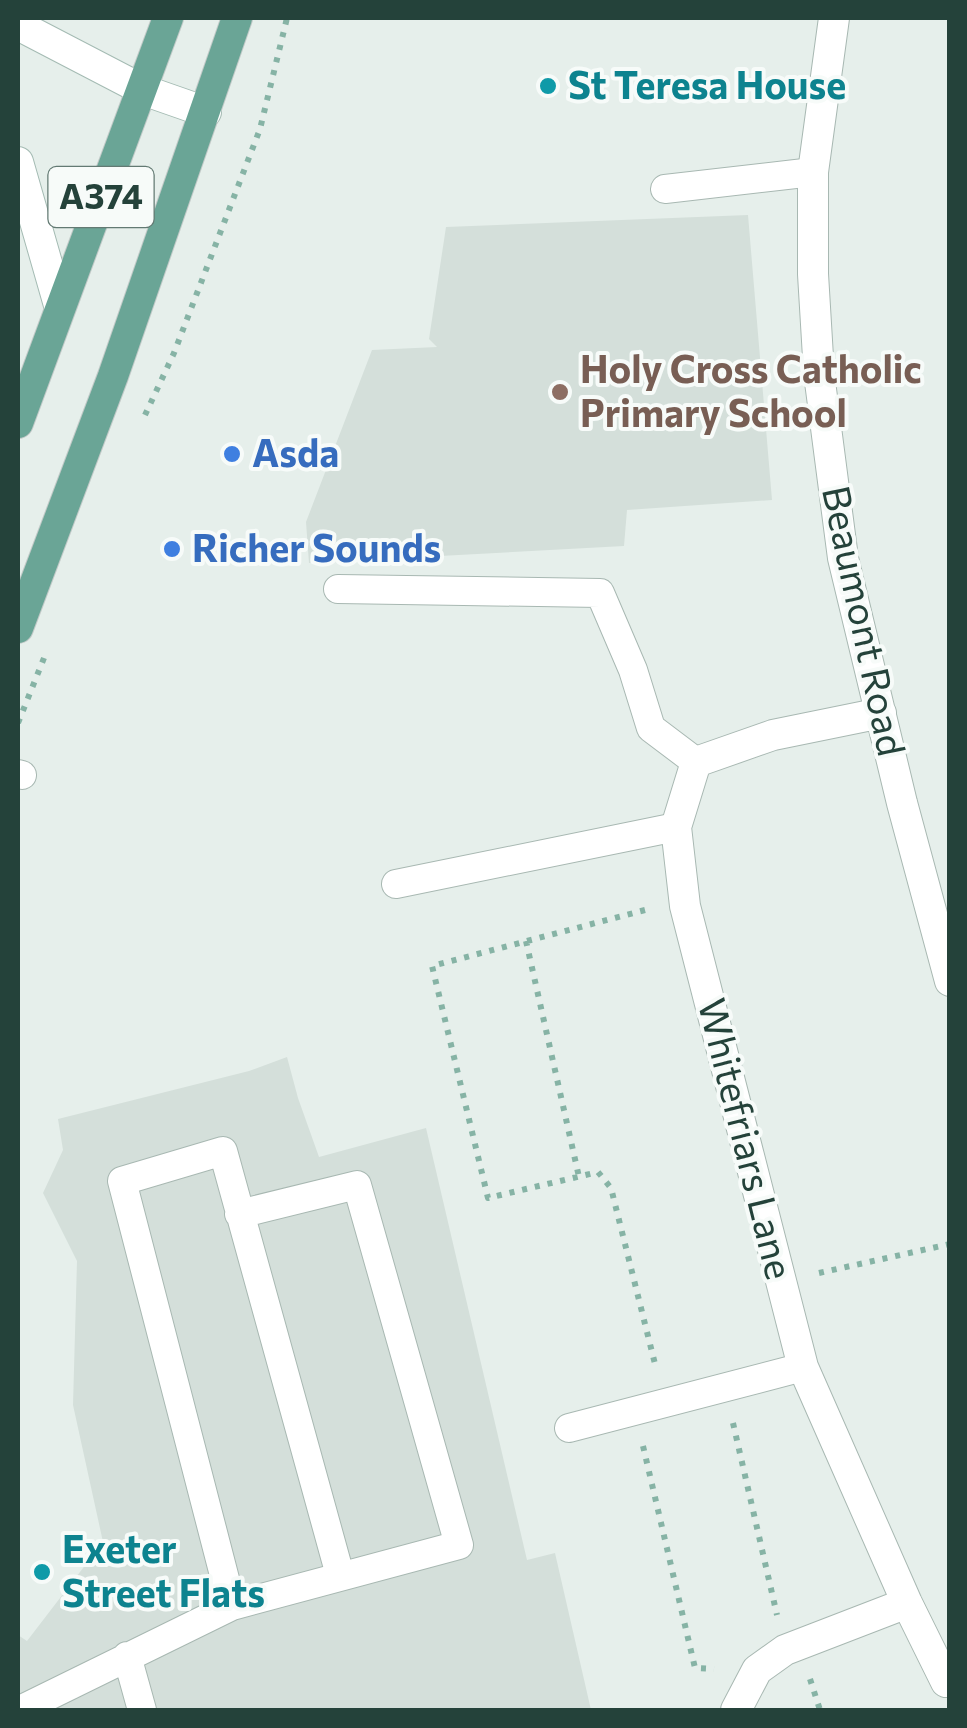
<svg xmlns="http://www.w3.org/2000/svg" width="967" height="1728" font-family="Commissioner,sans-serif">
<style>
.built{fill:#d4dfda}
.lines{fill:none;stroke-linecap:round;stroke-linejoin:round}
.lane-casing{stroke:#a8b8b2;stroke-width:30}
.street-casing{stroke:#a8b8b2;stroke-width:32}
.secondary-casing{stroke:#a4bbb3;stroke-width:32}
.primary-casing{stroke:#c2cac8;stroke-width:32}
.path{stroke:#86b3a5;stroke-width:6;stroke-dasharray:5 8;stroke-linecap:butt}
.lane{stroke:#fff;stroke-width:28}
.street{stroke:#fff;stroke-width:30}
.secondary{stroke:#fff;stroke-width:30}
.primary{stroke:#6aa596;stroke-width:30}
.culture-dot{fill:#0f9aa8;stroke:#f7fbf9;stroke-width:4}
.education-dot{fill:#8d6e63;stroke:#f7fbf9;stroke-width:4}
.shop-dot{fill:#3f7fe0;stroke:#f7fbf9;stroke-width:4}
.labels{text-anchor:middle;stroke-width:8;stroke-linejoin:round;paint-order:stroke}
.shield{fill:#f7fbf9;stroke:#637a73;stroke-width:2.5}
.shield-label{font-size:35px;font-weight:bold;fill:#24423a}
.culture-label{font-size:38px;font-weight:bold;fill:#0d838f;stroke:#f7fbf9;text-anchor:start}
.education-label{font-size:38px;font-weight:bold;fill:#785e54;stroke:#f7fbf9;text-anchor:start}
.shop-label{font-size:38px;font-weight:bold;fill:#366cbe;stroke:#f7fbf9;text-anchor:start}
.street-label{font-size:38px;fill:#24423a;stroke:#f7fbf9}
</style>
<rect width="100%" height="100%" fill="#e6efeb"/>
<!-- built -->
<path class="built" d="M748,215L772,500L627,510L624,546L309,563L306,522L372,350L437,347L429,339L446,227Z
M287,1057L298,1098L319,1157L426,1128L527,1560L555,1553L591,1710H18V1635L27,1641L103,1542L73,1405L77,1261L43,1193L63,1150L58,1119L249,1071Z"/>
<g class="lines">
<defs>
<path id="lane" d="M665,189L813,172
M338,589L600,593L633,670L651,728L696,762
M18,774L22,775
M396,884L676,827
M569,1428L803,1367
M232,1606L122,1181L223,1151L340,1575
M127,1656L142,1710
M20,1710L232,1606L459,1545L357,1185L239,1214"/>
<path id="street" d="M834,18L813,172V274L819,374L843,558L902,803L950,981
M881,713L773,735L696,762L676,827L685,906L803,1367L907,1603L946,1682
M736,1710L757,1670L785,1650L907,1603"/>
<path id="secondary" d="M18,25L143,90L206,112
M18,162L59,305"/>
<path id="primary" d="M18,423L168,18
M18,628L113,376L237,18"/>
</defs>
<!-- lane casing -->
<use href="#lane" class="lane-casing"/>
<!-- street casing -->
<use href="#street" class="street-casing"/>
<!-- secondary casing -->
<use href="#secondary" class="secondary-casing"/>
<!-- primary casing -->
<use href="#primary" class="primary-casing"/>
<!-- path -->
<path class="path" d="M145,415L174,353L260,129L287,18
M18,723L44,658
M645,910L432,966L488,1198L598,1172L611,1188L656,1368
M526,941L579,1177
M819,1273L950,1244
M733,1423L777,1615
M643,1446L695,1668L714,1669
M810,1679L820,1710"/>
<!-- lane -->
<use href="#lane" class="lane"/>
<!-- street -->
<use href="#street" class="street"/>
<!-- secondary -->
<use href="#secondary" class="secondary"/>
<!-- primary -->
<use href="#primary" class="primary"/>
</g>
<!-- markers -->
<g class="culture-dot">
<circle cx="548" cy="86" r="10"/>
<circle cx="42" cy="1572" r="10"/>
</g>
<circle class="education-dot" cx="560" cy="392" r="10"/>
<g class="shop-dot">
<circle cx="232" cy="454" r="10"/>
<circle cx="172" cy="549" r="10"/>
</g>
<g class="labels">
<!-- shield labels -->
<rect class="shield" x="48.5" y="167" width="105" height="60" rx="8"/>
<g class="shield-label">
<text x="101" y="209">A374</text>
</g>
<!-- culture labels -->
<g class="culture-label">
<text x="568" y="99">St Teresa House</text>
<text x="62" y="1563">Exeter<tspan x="62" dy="44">Street Flats</tspan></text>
</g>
<!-- education labels -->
<g class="education-label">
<text x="580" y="383">Holy Cross Catholic<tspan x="580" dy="44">Primary School</tspan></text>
</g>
<!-- shop labels -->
<g class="shop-label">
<text x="252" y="467">Asda</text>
<text x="192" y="562">Richer Sounds</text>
</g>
<!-- street labels -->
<g class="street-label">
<text transform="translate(863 621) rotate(78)" y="13">Beaumont Road</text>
<text transform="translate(745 1139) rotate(76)" y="13">Whitefriars Lane</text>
</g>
</g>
<!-- border -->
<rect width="967" height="1728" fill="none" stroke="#24423a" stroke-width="40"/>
</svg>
